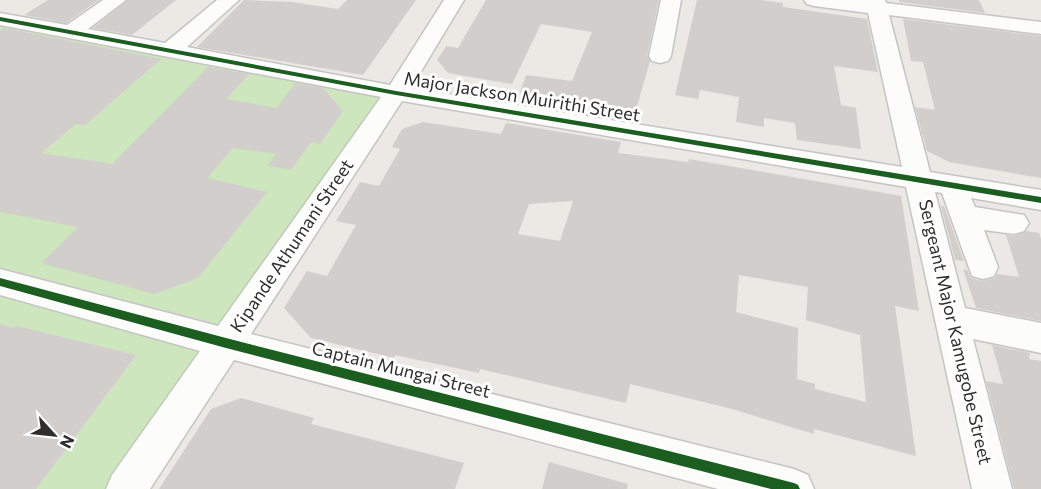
<svg xmlns="http://www.w3.org/2000/svg" width="1041" height="489" font-family="Commissioner,sans-serif">
<style>
.green{fill:#cee6be}
.building{fill:#d1cecb;fill-rule:evenodd}
.lines{fill:none;stroke-linecap:round;stroke-linejoin:round}
.minor-casing{stroke:#c5c4c5;stroke-width:3}
.minor{fill:#fcfcfb;fill-rule:evenodd}
.cycleway-casing{stroke:#fff;stroke-width:4}
.cycleway{fill:#1b5e20;fill-rule:evenodd}
.labels{text-anchor:middle;stroke-width:6;stroke-linejoin:round;paint-order:stroke}
.street-label{font-size:18px;fill:#2e2e2e;stroke:#fff}
</style>
<rect width="100%" height="100%" fill="#ece8e4"/>
<!-- green -->
<path class="green" d="M0,19L396,93L126,489H0Z"/>
<!-- building -->
<path class="building" d="M48,0H99L66,23L24,15Z
M128,0H176L132,35L93,28Z
M244,0L292,2L338,9L347,0H416L363,75L197,47Z
M486,0H659L647,56L650,61L636,110L520,92L526,75L572,81L592,32L541,24L512,84L448,73L437,60L446,46L458,48Z
M697,0H761L783,3V7L867,19L878,72L834,66L841,105L856,108L861,149L797,140L795,123L764,118V127L736,122L739,97L700,90L698,99L675,95Z
M899,0H979L985,13L899,2Z
M903,19L1041,36V178L949,162L927,151L915,107L935,110L923,62L911,61Z
M4,28L161,59L85,125L76,124L41,153L112,164L208,67L249,74L226,99L277,108L295,83L323,88L343,111L320,144L311,142L291,170L267,166L276,154L233,148L207,178L267,192L198,278L154,294L41,263L78,227L0,212V30Z
M423,122L501,134L506,123L621,142L618,153L688,162L689,159L901,196L919,311L895,306L916,456L814,429V434L732,409L630,384L626,403L480,369L479,373L395,355L394,358L311,338L284,308L307,271L327,276L356,225L336,221L360,182L379,186L400,149L392,147L402,129ZM573,201L560,241L518,234L529,204ZM739,275L808,287L806,320L860,335L866,402L815,389V384L797,379L798,328L736,312Z
M941,206H944L964,261L955,260Z
M1027,231L1039,233L1041,239V321L976,308L963,269L967,270L971,278L982,281L995,278L997,274L1019,277L1006,235L1015,236Z
M0,324L14,328L16,326L136,355L36,489H0Z
M992,345L1030,353L1029,359L1041,361V489H1014L986,381L1003,384Z
M241,398L314,418L311,424L464,463L455,489H159L211,409Z
M549,462L628,484L627,489H542Z"/>
<g class="lines">
<defs>
<path id="minor" d="M103,0H126L88,29L165,43L217,0H239L187,47L390,85L444,0H464L411,88L902,167L868,13L814,6L807,4L804,0H885L886,3L1041,22V34L889,15L930,172L1041,190V210L971,198L975,207L1024,215L1029,223L1024,231L1014,234L984,230L998,267L994,276L983,279L972,276L942,193L935,192L965,308L1041,323V353L973,339L1012,489H972L906,187L402,101L251,334L794,469L808,475L814,489H718L234,360L150,489H106L112,475L200,351L0,295V269L218,326L381,97L0,25V13L67,25Z
M661,0H681L671,56L668,61L660,63L652,61L649,56Z"/>
</defs>
<!-- minor casing -->
<use href="#minor" class="minor-casing"/>
<!-- minor -->
<use href="#minor" class="minor"/>
<defs>
<path id="cycleway" d="M0,17L396,91L1041,197V203L396,95L0,21Z
M0,278L226,338L794,483L798,485L800,489H771L226,348L0,286Z"/>
</defs>
<!-- cycleway casing -->
<use href="#cycleway" class="cycleway-casing"/>
<!-- cycleway -->
<use href="#cycleway" class="cycleway"/>
</g>
<g class="labels">
<!-- street labels -->
<g class="street-label">
<text transform="translate(522 97) rotate(9)" y="6">Major Jackson Muirithi Street</text>
<text transform="translate(292 246) rotate(-56)" y="6">Kipande Athumani Street</text>
<text transform="translate(955 332) rotate(77)" y="6">Sergeant Major Kamugobe Street</text>
<text transform="translate(401 370) rotate(14)" y="6">Captain Mungai Street</text>
</g>
</g>
<!-- north arrow -->
<g transform="translate(54 435) rotate(117)" stroke="#ffffff" stroke-width="4.5" paint-order="stroke">
<path d="M0-4.5L10 22L0 15L-10 22Z" fill="#2e2e2e"/>
<text y="-9" font-size="16" font-weight="bold" text-anchor="middle" fill="#2e2e2e">N</text>
</g>
</svg>
